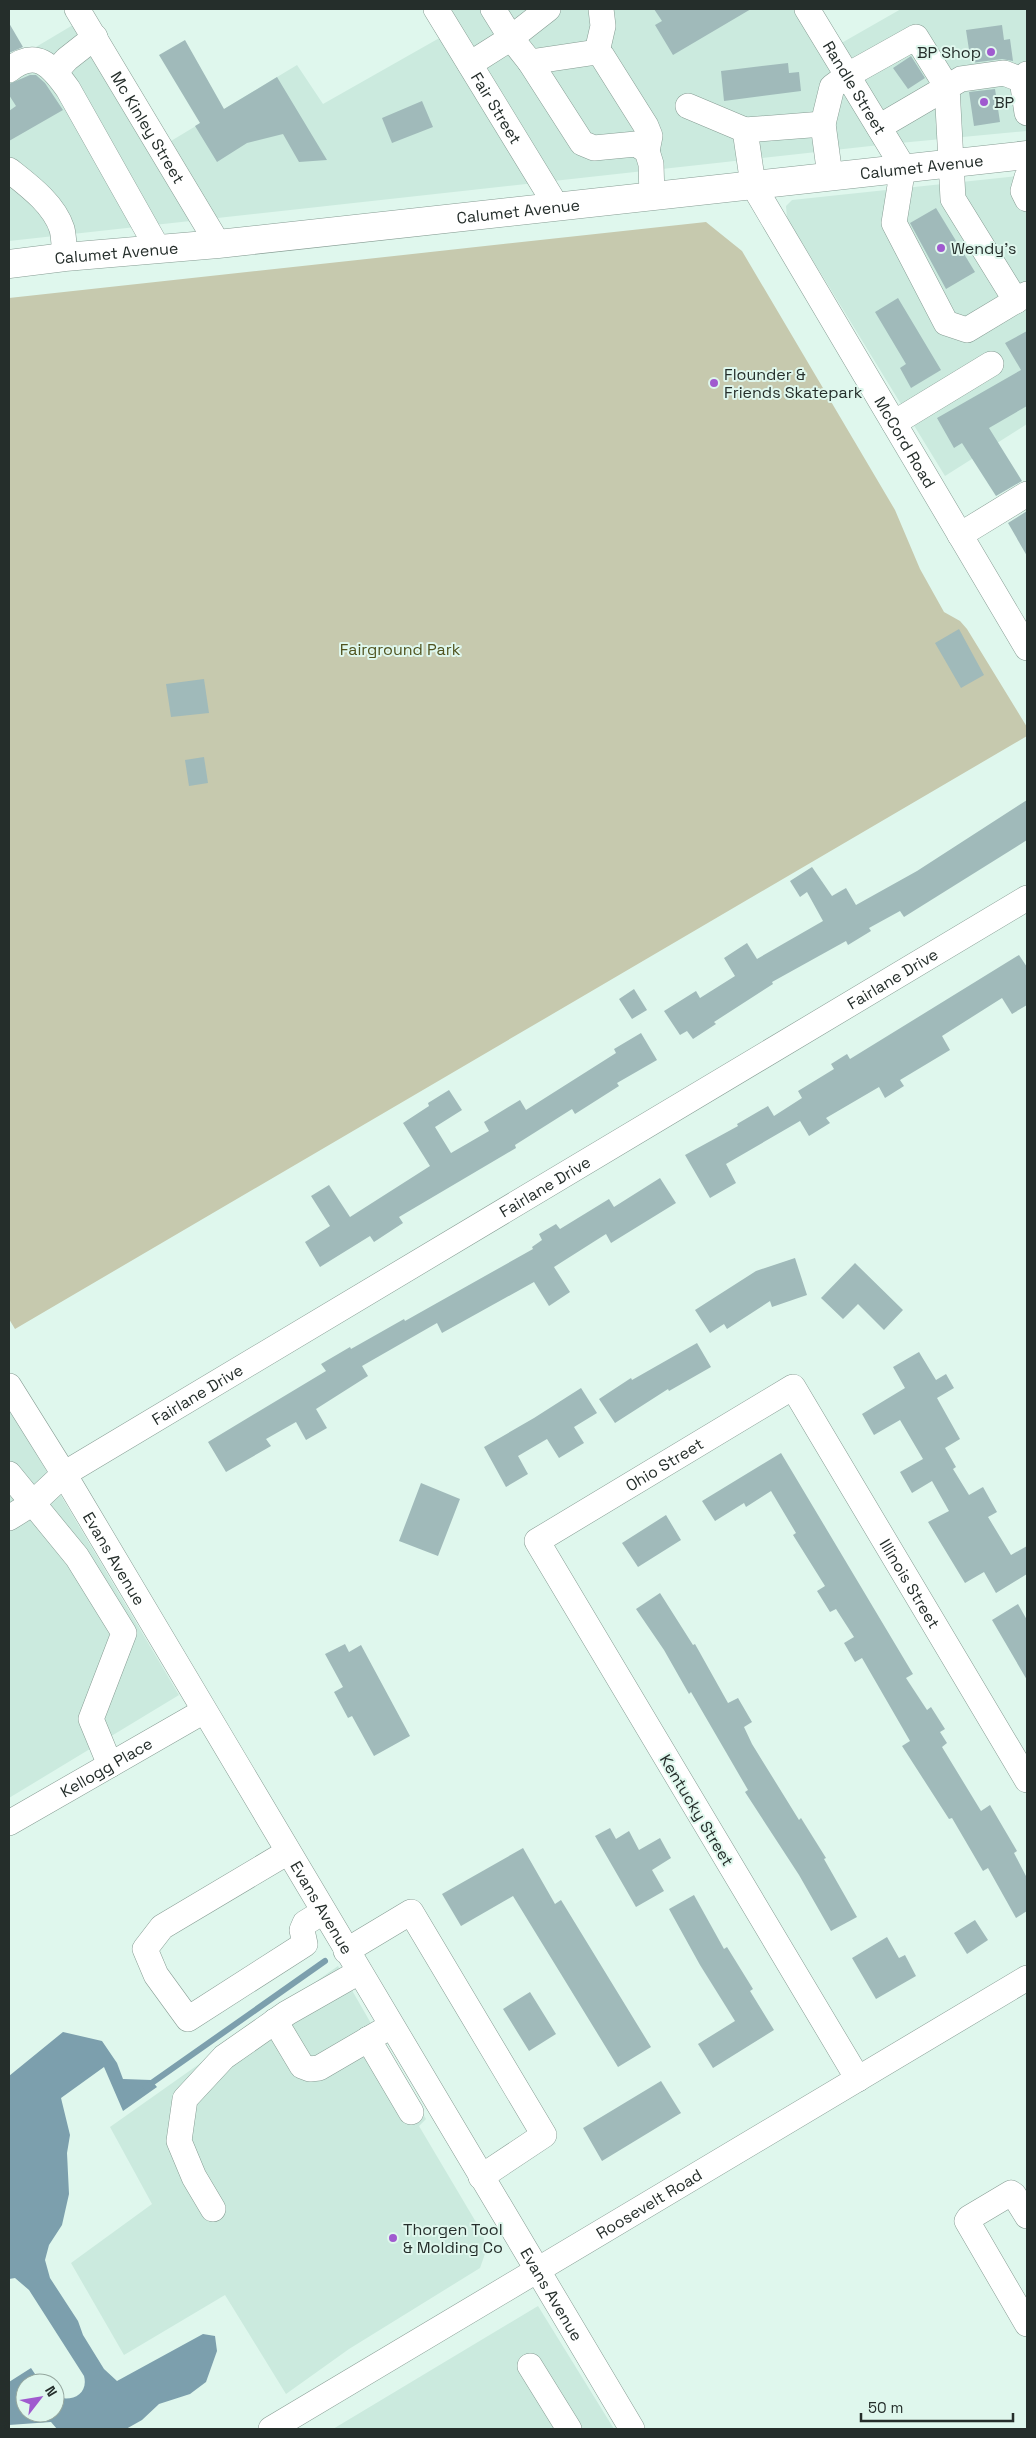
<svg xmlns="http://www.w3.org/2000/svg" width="1036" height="2438" font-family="'Space Grotesk',sans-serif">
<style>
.built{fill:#cbeade}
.green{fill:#c6c9ae}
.water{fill:#7c9fad}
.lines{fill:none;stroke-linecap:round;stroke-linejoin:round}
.stream{stroke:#7c9fad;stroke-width:6}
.building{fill:#a0baba}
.minor-casing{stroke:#869c93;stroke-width:26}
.major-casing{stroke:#869c93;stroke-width:29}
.minor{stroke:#fff;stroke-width:25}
.major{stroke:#fff;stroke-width:28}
.poi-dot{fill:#a05acf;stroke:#dff7ed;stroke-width:2}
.labels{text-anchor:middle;stroke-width:4;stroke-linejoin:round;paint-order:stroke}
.poi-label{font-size:16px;fill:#252e2b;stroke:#dff7ed;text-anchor:start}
.street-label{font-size:16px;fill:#252e2b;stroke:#dff7ed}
.park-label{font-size:16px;fill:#50531f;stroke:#dff7ed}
</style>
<rect width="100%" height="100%" fill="#dff7ed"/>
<!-- built -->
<path class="built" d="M436,9H807L831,49L901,9H1027V131L889,144L9,241V63L83,19L161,147L297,65L323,104L450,32Z
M1027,175V424L945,476L787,218L786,206L792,200Z
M9,1408L179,1695L9,1798Z
M338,1966L426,2119L419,2126L483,2234L486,2251L480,2268L349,2349L286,2394L225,2295L124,2355L71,2263L152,2204L110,2127Z
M538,2306L614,2429H333Z"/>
<!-- green -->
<path class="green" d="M706,222L742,251L895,510L920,569L944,612L960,621L967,629L1027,727V736L15,1329L9,1319V298Z"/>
<!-- water -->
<path class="water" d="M63,2032L102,2041L117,2063L123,2079L151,2080L157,2087L123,2111L104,2067L61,2098L70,2135L67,2153L69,2194L62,2225L49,2245L45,2260L50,2278L78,2321L83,2335L104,2369L117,2381L203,2334L215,2336L217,2351L206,2382L190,2394L159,2404L142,2420L126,2429H57L51,2422L9,2425V2382L31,2368L41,2383H25V2413H55V2396C70,2403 89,2395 84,2376L29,2290L15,2278L9,2279V2076Z"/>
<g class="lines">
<!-- stream -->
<path class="stream" d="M146,2087L325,1961"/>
</g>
<!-- building -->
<path class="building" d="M654,9H751L673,55L655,25L662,21Z
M9,23L23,47L9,53Z
M1002,25L1004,40L1010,39L1013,61L1002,59L971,63L966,30Z
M185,40L224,109L277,77L327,160L299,162L283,134L247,143L217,162L195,126L200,123L159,55Z
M911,56L925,78L908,89L893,68Z
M788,63L789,73L799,72L801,91L724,101L721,71Z
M30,75H36L45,83L63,110L9,141V111L16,106L9,95V84Z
M995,89L1000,122L974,126L969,92Z
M422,101L433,127L392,143L382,118Z
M936,208L975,272L946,289L910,223Z
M898,298L941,370L911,388L900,368L906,364L875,312Z
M1027,331V406L989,428L1022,481L996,496L962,443L954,448L937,418L1021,370L1005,343Z
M1027,511V556L1008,523Z
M959,629L984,675L961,688L935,643Z
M204,679L209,713L171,717L166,684Z
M204,757L208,783L189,786L185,760Z
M1027,800V840L904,917L900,911L869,928L871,931L848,945L846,941L772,982L773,984L714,1022L716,1024L693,1039L687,1031L680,1035L664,1011L696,991L700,998L735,976L724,958L747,943L757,959L823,921L807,892L800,897L790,881L812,867L832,896L846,888L856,905L917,871Z
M1019,955L1027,967V1005L1012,1014L1002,998L942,1036L950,1050L900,1080L904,1086L885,1098L879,1087L826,1118L830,1123L809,1136L800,1121L726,1164L736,1183L710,1198L685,1155L738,1126L737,1124L768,1106L774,1116L802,1098L798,1091L834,1069L831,1064L847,1054L850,1059Z
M634,989L647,1010L632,1019L619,999Z
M641,1033L657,1060L617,1083L619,1086L575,1114L572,1109L515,1145L516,1148L399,1217L403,1223L374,1242L370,1236L320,1267L305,1242L330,1226L311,1196L329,1185L350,1217L430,1166L403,1123L429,1106L428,1103L449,1090L462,1110L435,1127L451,1153L489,1131L484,1122L520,1100L526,1110L616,1053L614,1049Z
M660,1178L676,1203L611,1243L606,1234L554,1267L570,1292L549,1306L534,1282L442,1333L437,1323L362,1366L368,1376L316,1409L327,1428L306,1440L296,1422L266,1439L271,1446L226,1472L208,1442L326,1371L321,1364L350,1347L351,1349L404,1319L405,1321L533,1249L532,1247L542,1240L539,1234L556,1224L560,1229L609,1199L614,1207Z
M795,1258L807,1295L772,1307L770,1301L727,1329L724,1324L710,1333L695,1310L756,1271Z
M855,1263L903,1310L884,1330L858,1304L843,1319L821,1298Z
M697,1343L711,1367L669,1391L668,1389L615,1423L599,1399L631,1378L632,1380Z
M919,1352L936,1380L946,1374L954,1388L937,1398L960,1439L945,1448L956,1467L953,1469L969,1495L983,1487L997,1512L988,1517L1011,1555L1027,1546V1574L996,1593L984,1572L965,1583L928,1522L949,1511L932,1481L912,1493L900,1472L923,1459L900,1420L874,1435L862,1414L905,1388L893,1367Z
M581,1388L597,1413L574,1427L584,1443L559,1458L547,1439L518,1456L528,1474L506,1487L484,1447L534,1418Z
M781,1453L913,1674L906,1678L927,1710L931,1707L945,1729L940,1732L947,1743L942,1747L981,1811L990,1805L1017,1851L1014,1853L1027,1878V1911L1016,1918L988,1868L983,1871L952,1818L949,1819L902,1746L910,1741L862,1658L855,1662L844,1643L854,1637L836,1609L830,1612L817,1591L825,1586L793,1535L796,1533L771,1491L746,1507L744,1503L715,1521L702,1501Z
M421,1483L460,1499L438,1556L399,1541Z
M666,1515L681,1540L638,1567L622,1543Z
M660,1593L693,1645L695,1644L728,1703L738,1698L752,1722L744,1727L752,1744L799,1820L801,1818L826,1858L824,1859L857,1917L831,1931L799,1875L745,1792L748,1790L691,1692L689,1694L664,1650L636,1609Z
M1018,1604L1027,1620V1680L992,1620Z
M345,1644L349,1652L361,1645L410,1736L374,1756L352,1716L348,1718L334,1692L343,1687L325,1654Z
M610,1828L616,1839L629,1831L639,1850L660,1838L671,1858L652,1870L664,1891L636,1907L595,1836Z
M523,1848L555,1904L561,1900L651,2047L618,2067L513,1896L461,1926L442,1894Z
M694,1895L724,1949L727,1947L753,1989L750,1991L774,2030L713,2068L698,2044L735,2021L700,1965L669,1909Z
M975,1920L988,1940L967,1954L954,1933Z
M887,1937L899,1958L905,1955L916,1976L876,1999L852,1958Z
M530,1992L556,2034L529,2051L503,2009Z
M661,2081L681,2113L602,2161L583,2128Z"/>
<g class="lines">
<defs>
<g id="minor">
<path id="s1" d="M77,9L218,244"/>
<path id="s2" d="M436,9L557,207"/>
<path d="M493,9L511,38L548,9"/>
<path id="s3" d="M807,9L903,167L894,223L946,323L967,330L1027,294"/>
<path d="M597,52L603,26L601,9"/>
<path d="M530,62L597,52L602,56L646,126L650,136L647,151"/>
<path d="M470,64L511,38L530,62L582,143L594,148L636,144L647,151L651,164L652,196"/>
<path d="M9,70C36,48 51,65 68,89L158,249"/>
<path d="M56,71L67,59L95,37"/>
<path d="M1027,74L1022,80L1027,113"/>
<path d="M688,106L745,130"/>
<path d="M823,124L832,87L848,75L916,37L947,87L953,199L1016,301"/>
<path d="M879,127L961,79L1004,73L1022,80"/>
<path d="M9,170C28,185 54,204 62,229C64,237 64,248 65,257"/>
<path id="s4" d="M830,176L823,124L745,130L753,185L1027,648"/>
<path d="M1027,177L1023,191L1027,199"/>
<path d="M894,423L991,364"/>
<path d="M960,535L1027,494"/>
<path id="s5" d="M9,1386L64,1474L632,2429"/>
<path d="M9,1474L77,1557L124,1633L91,1719L110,1765"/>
<path id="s6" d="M9,1518L33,1503L64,1474L1027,898"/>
<path id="s7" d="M9,1823L204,1711"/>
<path d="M288,1852L162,1927L145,1949L156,1975L188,2019L305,1944L302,1930L305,1923L323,1912"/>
<path d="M346,1951L411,1912L544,2135L481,2177"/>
<path d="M275,2021L302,2066L310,2069L319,2068L391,2026"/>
<path d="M368,2039L411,2112"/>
<path id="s8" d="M858,2079L537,1541L793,1387L1027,1780"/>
<path d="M213,2209L194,2177L179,2141L185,2099L224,2057L287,2013L359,1972"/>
<path d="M1027,2216L1014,2195L1011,2193L969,2218L967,2221L1027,2324"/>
<path d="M530,2366L569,2429"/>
<path id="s9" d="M271,2429L1027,1978"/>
</g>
<g id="major">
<path id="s10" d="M9,264L65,257L218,244L1027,155"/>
</g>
</defs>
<!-- minor casing -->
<use href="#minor" class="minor-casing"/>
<!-- major casing -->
<use href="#major" class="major-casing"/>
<!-- minor -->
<use href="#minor" class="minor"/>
<!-- major -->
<use href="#major" class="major"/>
</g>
<!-- markers -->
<g class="poi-dot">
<circle cx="991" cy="52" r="5"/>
<circle cx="984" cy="102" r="5"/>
<circle cx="941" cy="248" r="5"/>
<circle cx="714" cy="383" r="5"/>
<circle cx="393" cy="2238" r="5"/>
</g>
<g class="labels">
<!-- poi labels -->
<g class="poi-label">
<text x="981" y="58" text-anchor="end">BP Shop</text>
<text x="994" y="108">BP</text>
<text x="951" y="254">Wendy's</text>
<text x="724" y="380">Flounder &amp;<tspan x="724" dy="18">Friends Skatepark</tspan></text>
<text x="403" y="2235">Thorgen Tool<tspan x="403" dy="18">&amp; Molding Co</tspan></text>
</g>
<!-- street labels -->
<g class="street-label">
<text dy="6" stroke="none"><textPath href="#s3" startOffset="92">Randle Street</textPath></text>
<text dy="6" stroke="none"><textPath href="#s2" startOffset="116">Fair Street</textPath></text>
<text dy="6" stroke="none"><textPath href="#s1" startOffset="138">Mc Kinley Street</textPath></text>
<text dy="6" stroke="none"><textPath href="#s10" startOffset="918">Calumet Avenue</textPath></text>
<text dy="6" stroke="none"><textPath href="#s10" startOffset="512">Calumet Avenue</textPath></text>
<text dy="6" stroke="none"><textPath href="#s10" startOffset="108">Calumet Avenue</textPath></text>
<text dy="6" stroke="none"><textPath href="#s4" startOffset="485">McCord Road</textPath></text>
<text dy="6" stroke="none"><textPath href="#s6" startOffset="1036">Fairlane Drive</textPath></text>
<text dy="6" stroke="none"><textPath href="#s6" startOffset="631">Fairlane Drive</textPath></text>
<text dy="6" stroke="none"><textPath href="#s6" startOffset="226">Fairlane Drive</textPath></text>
<text dy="6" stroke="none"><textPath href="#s8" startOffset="775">Ohio Street</textPath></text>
<text dy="6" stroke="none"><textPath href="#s5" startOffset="202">Evans Avenue</textPath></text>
<text dy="6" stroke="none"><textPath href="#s8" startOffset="1154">Illinois Street</textPath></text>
<text dy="6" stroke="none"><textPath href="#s7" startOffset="112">Kellogg Place</textPath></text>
<text transform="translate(697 1810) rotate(59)" y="6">Kentucky Street</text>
<text dy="6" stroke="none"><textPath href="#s5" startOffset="608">Evans Avenue</textPath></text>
<text dy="6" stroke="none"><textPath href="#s9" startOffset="440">Roosevelt Road</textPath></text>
<text dy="6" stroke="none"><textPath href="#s5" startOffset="1058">Evans Avenue</textPath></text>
</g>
<!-- park labels -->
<g class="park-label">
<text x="400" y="655">Fairground Park</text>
</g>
</g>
<!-- border -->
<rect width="1036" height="2438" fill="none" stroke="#252e2b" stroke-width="20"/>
<!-- north arrow -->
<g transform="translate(40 2398) rotate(59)"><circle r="24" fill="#dff7ed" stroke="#95a79f"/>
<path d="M0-4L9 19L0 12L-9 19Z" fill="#a05acf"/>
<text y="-8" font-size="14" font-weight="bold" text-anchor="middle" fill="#252e2b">N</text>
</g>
<!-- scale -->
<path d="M861 2413v8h152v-8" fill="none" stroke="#252e2b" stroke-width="2.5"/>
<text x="868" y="2413" font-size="15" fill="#252e2b" stroke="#dff7ed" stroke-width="4" paint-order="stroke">50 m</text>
</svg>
